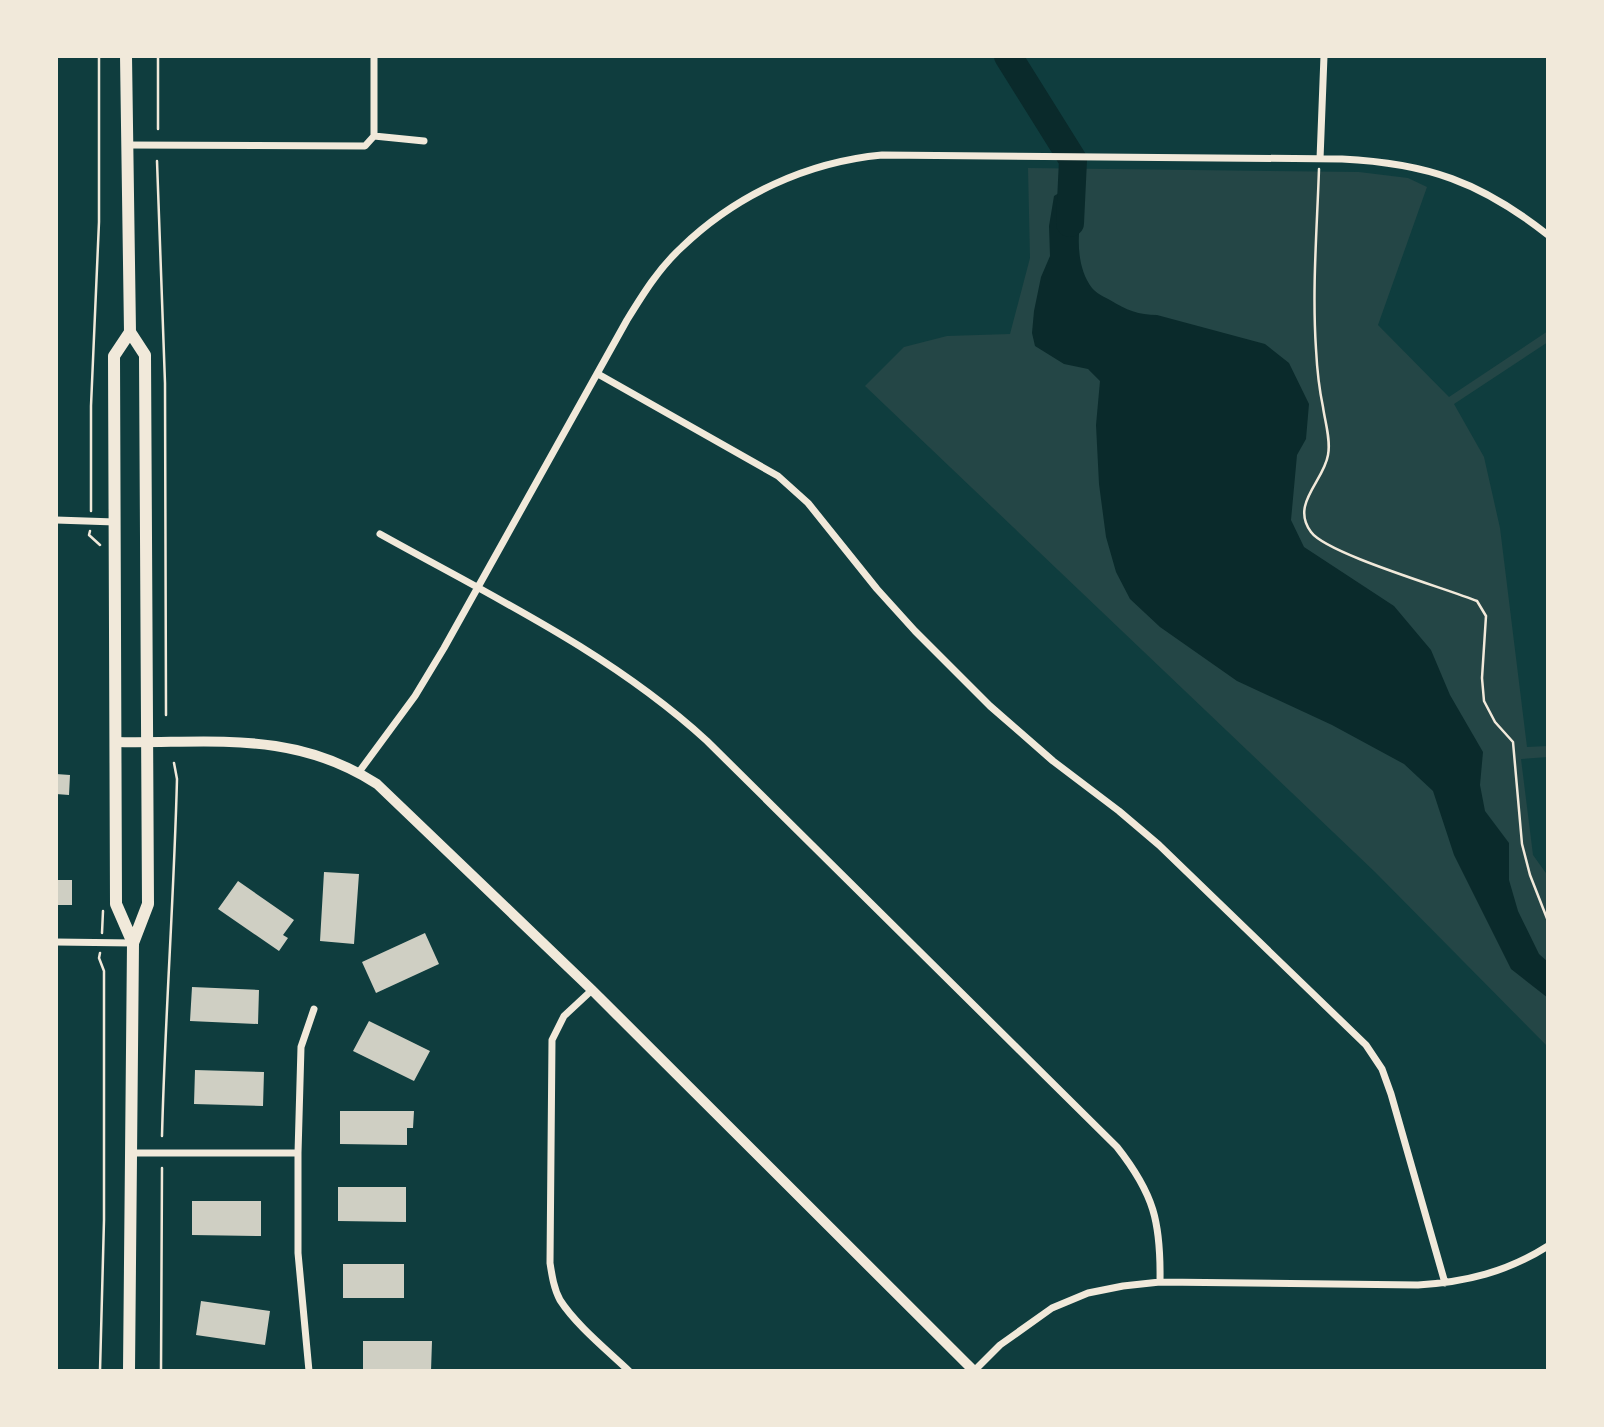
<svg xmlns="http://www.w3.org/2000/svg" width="1604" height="1427" font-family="'Fira Sans Condensed',sans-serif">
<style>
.green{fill:#244646}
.water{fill:#0a2a2b}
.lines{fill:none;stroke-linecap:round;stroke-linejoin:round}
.river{stroke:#0a2a2b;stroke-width:28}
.building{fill:#cfcfc3}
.path{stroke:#f1e9da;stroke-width:2.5}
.minor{stroke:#f1e9da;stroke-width:7}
.tertiary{stroke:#f1e9da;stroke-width:10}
.secondary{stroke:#f1e9da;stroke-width:12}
</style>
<rect width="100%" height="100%" fill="#0f3d3e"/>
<!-- green -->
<path class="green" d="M1028,168L1359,172L1408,178L1427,187L1378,325L1449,397L1548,331V342L1454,404L1484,457L1500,528L1527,747L1548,746V757L1521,759L1533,855L1548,876V1047L1375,872L865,386L904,347L947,336L1010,334L1030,258Z"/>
<!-- water -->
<path class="water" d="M1072,185L1083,201C1078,229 1074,264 1092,288C1096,293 1104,297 1110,300C1126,310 1139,315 1157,315L1265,344L1289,363L1309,404L1306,439L1297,455L1291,520L1304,547L1394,606L1431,650L1450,695L1483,752L1480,785L1485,811L1509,843V880L1518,911L1539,954L1548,962V998L1511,969L1454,855L1433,791L1404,764L1332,725L1237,681L1160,627L1130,599L1116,572L1106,537L1099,484L1096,425L1100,381L1088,369L1064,364L1035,346L1032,333L1034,311L1041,277L1050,256L1049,226L1054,196Z"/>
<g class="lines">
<!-- river -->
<path class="river" d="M1008,56L1073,160L1070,223"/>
</g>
<!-- building -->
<path class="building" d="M56,774L70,775L69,795L56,794Z
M324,872L359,874L354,944L320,941Z
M56,880H72V905H56Z
M238,881L294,920L283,935L288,938L279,951L218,909Z
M425,933L439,964L376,993L362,962Z
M192,987L259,990L258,1024L190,1021Z
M369,1021L430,1051L414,1081L353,1051Z
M195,1070L264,1072L263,1106L194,1104Z
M340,1111H414L413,1128H407V1145L340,1144Z
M338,1187H406V1222L338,1221Z
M192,1201H261V1236L192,1235Z
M343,1264H404V1298H343Z
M201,1301L270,1311L265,1345L196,1335Z
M363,1341H432L431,1371H363Z"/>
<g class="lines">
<!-- path -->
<path class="path" d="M158,56V129
M157,161L165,383L166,715
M1319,169C1317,229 1312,289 1316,349C1317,369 1319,388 1323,407C1325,422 1331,440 1328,455C1324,481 1290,504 1311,532C1327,554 1445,588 1477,601L1486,616L1482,678L1484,701L1495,722L1513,742L1522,844L1530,875L1548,921
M91,511V406L99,222V56
M90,531L89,535L100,545
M102,933L103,911
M162,1136C165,1017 174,898 177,779L174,763
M100,1371L104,1220V971L99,958L100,953
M161,1371L162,1168"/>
<!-- minor -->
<path class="minor" d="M374,136V56
M127,145L365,146L374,136L424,141
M1320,159L1324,56
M598,374L778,476L808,503L877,589L915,631L990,706L1053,761L1119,811L1159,845L1366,1045L1382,1069L1391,1094L1445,1283
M56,520L115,522
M380,534C493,597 611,653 707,741L1117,1147C1154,1194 1161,1222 1160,1282
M359,772L415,696L444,648L627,320C643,294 659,268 682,247C736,195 807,162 882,155L1342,159C1427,163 1481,182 1548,235
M56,942L133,943
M592,990L564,1016L552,1040L550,1263C552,1276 554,1289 560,1300C576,1325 607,1350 629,1371
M131,1153H298
M309,1371L298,1253V1153L301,1047L314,1009
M974,1371L1000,1345L1052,1308L1088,1293L1123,1286L1160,1282L1418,1285C1466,1282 1507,1272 1548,1246"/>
<!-- tertiary -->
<path class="tertiary" d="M116,742C211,744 292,729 377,784L592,990L974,1371"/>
<!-- secondary -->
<path class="secondary" d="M126,56L130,332L145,355L148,904L133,943L129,1371
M130,332L114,356L116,904L133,943"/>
</g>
<!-- border -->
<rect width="1604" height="1427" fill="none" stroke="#f1e9da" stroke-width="116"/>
</svg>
